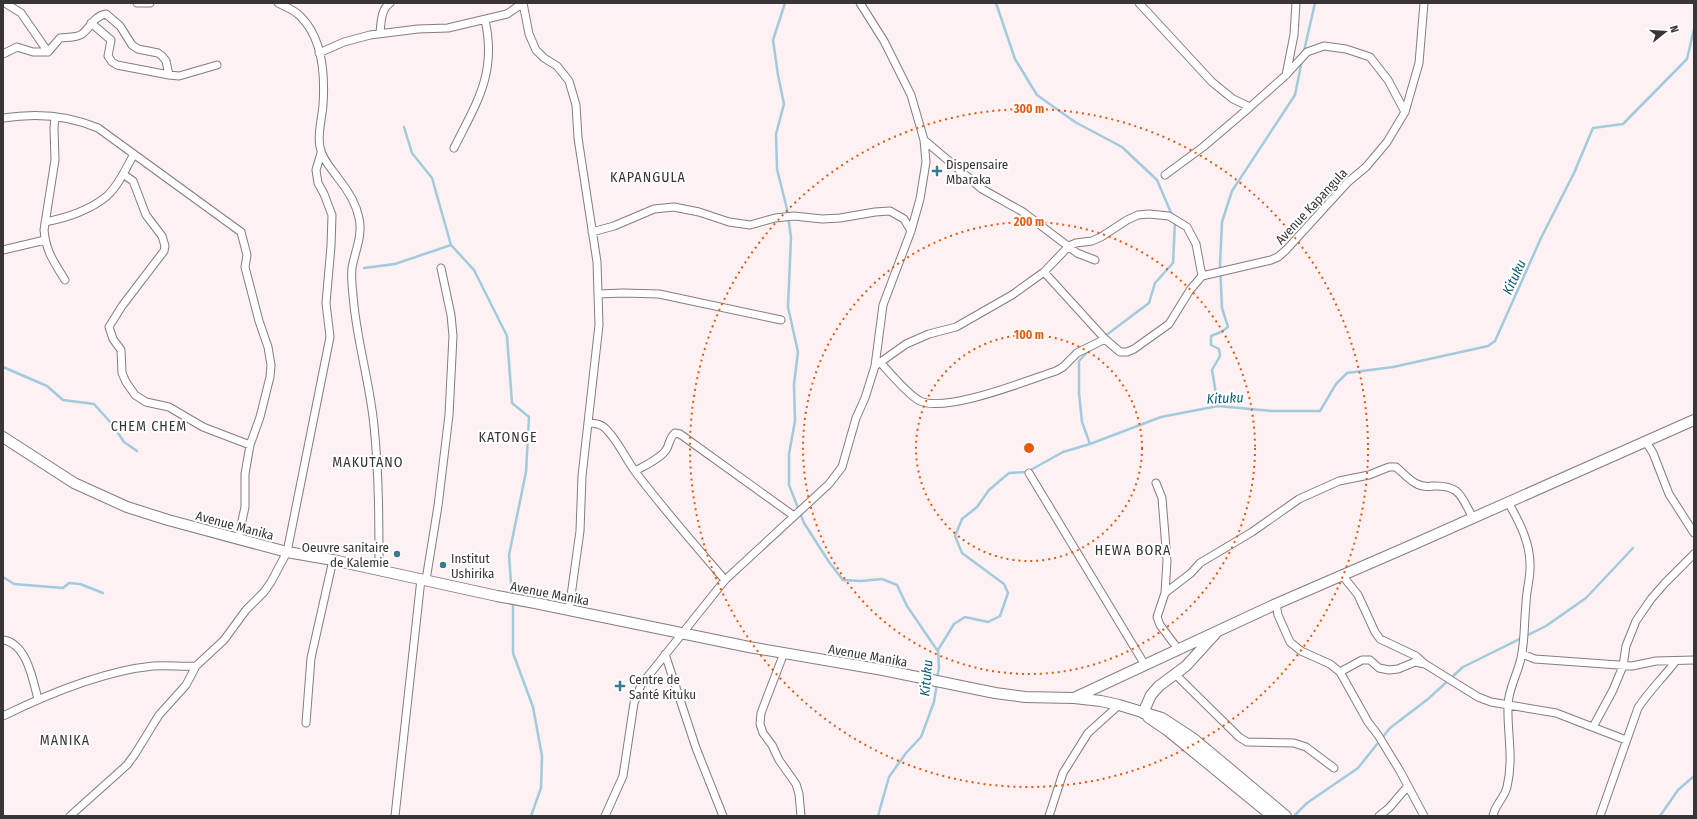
<svg xmlns="http://www.w3.org/2000/svg" width="1697" height="819" font-family="'Fira Sans Condensed',sans-serif">
<style>
.lines{fill:none;stroke-linecap:round;stroke-linejoin:round}
.stream{stroke:#a1cbdc;stroke-width:2.5}
.street-casing{stroke:#867b7e;stroke-width:9}
.secondary-casing{stroke:#867b7e;stroke-width:12}
.street{stroke:#fff;stroke-width:7}
.secondary{stroke:#fff;stroke-width:10}
.ring{fill:none;stroke:#e8590c;stroke-width:2;stroke-dasharray:2 4}
.poi-dot{fill:#3d7a90;stroke:#fff;stroke-width:1.5}
.labels{text-anchor:middle;stroke-width:4;stroke-linejoin:round;paint-order:stroke}
.poi-label{font-size:13px;fill:#393536;stroke:#fff;text-anchor:start}
.street-label{font-size:13px;fill:#393536;stroke:#fff}
.neighbourhood-label{font-size:14px;letter-spacing:1px;fill:#393536;stroke:#fff}
.water-label{font-size:14px;font-style:italic;fill:#0a5d75;stroke:#fff}
.centre{fill:#e8590c;stroke:#fff;stroke-width:2}
.ring-label{font-size:12px;text-anchor:middle;font-weight:bold;fill:#e8590c;stroke:#fff;stroke-width:4;stroke-linejoin:round;paint-order:stroke}
</style>
<rect width="100%" height="100%" fill="#fdf1f4"/>
<g class="lines">
<!-- stream -->
<path class="stream" d="M785,3L773,40L778,75L784,104L776,134L777,169L787,209L791,237L788,307L798,352L794,384L795,421L789,454V485L804,523L829,562L843,580L861,581L882,579L897,585L907,606L937,650
M996,3L1015,59L1037,95L1075,122L1122,147L1157,180L1172,215
M1304,51L1315,3
M404,127L412,153L432,178L451,245L474,270L507,336L512,403L529,417L526,472L509,555L512,597
M364,268L395,264L451,245
M1105,336L1149,303L1155,283L1173,263L1175,221
M1089,350L1079,361V393L1082,422L1090,444
M3,367L47,386L63,400L94,404L112,424L124,442L137,451
M1218,406L1212,370L1220,356L1219,349L1211,345V336L1221,332L1228,327L1222,308L1220,264L1222,222L1232,191L1295,95L1302,60
M3,577L14,584L63,588L69,583L80,584L103,593
M513,602V653L533,707L542,756L541,788L531,816
M937,678L939,668L938,650L954,624L965,617L988,622L1000,616L1008,593L1004,584L962,553L955,536L962,519L977,507L989,490L1009,473L1027,472L1063,452L1090,444L1161,417L1218,406L1272,411H1320L1336,384L1347,373L1393,367L1488,346L1495,341L1541,238L1574,173L1593,128L1623,124L1687,59L1694,29
M878,816L889,777L906,753L921,737L934,702L937,683
M1294,816L1307,803L1358,768L1390,728L1428,699L1463,667L1546,626L1586,598L1633,548
M1660,816L1678,790L1694,776"/>
<defs>
<path id="street" d="M5,3L21,13L48,52
M137,3H150
M278,3C286,7 295,10 301,17C323,39 325,76 323,105C322,119 317,134 320,147C322,159 331,168 338,178C347,189 356,203 359,218C363,235 355,251 352,268C351,277 352,286 353,295C356,339 370,382 374,426C379,474 379,523 379,571
M1139,3L1212,82L1233,99L1250,107L1286,75L1307,52L1324,46L1346,49L1370,57L1388,80L1405,112
M91,23L111,40L108,56L112,62L117,65L169,75L179,76L217,65
M380,33C381,23 381,9 390,3
M319,53L344,42L370,35L418,29L448,28L507,14L523,3L529,34L536,50L544,58L557,66L569,81L576,105L578,138L597,262L599,325L582,476L580,531L569,610
M3,54L17,47L33,52H48L60,38C67,37 77,38 82,34C91,27 94,16 106,14L120,26L132,45L138,49L158,53L162,56L166,61L169,75
M1286,75L1294,35L1296,3
M55,117L54,128L55,160L44,230C46,252 54,262 65,280
M3,118C35,113 68,115 98,128L241,232L247,255L245,267L259,321L268,347L271,365L270,377L260,417L250,445L245,474V507L238,539
M924,140L982,189L1023,212L1077,253L1095,260
M454,148C477,102 497,73 485,20
M123,174L133,181L146,215L162,236L165,246L164,251L122,306L109,327L113,339L121,350L122,373L126,382L135,395L146,402L169,407L203,427L250,445
M1165,175L1203,147L1250,107
M45,222C66,218 90,210 107,196C119,185 126,168 134,154
M592,232L614,226L654,209L674,207L699,212L729,222L750,225L775,218L794,216L822,219L840,218L875,212L890,211L904,219L911,231
M3,250L45,240
M1044,272L1105,339L1120,352H1127L1134,349L1169,324L1190,290L1202,276L1271,260L1278,257L1286,250L1348,182L1366,167L1387,142L1405,112L1419,63L1424,3
M599,294L623,293L659,294L781,320
M880,362C890,373 908,395 920,401C947,413 1028,380 1056,371L1063,367L1077,353L1105,339
M875,366L906,344L929,334L956,327L1012,295L1044,272L1069,246L1076,243L1092,241L1101,237L1127,220L1138,215L1149,214L1169,216L1187,227L1196,244L1202,276
M588,423C594,423 601,424 605,428C618,440 626,460 637,474C665,511 695,545 725,580
M1646,442L1653,453L1669,494L1694,533
M635,471C644,466 660,459 666,450C670,444 669,438 675,433L680,434L794,516
M1029,473L1145,665
M1156,483L1162,498L1167,561L1165,593L1157,617L1160,625L1178,649
M1342,575L1358,595L1375,632L1380,639L1416,656L1425,664
M426,580L438,506L449,415L453,336L451,315L441,268
M1165,593L1191,573L1200,563L1252,532L1299,499L1339,481L1369,475L1389,467H1396C1402,472 1408,479 1415,483C1420,486 1427,487 1433,486C1461,485 1461,497 1473,518
M1276,604L1278,615L1290,642L1301,651L1330,664L1340,672L1368,722L1378,735L1400,771L1424,816
M3,640C27,643 33,681 38,699
M784,653L761,713L760,724L763,733L772,745L779,760L796,784L799,794L801,816
M665,654L696,748L723,816
M1522,654L1535,659L1632,666L1656,661L1694,660
M1340,672L1362,660H1370L1379,668L1389,670L1398,669L1415,662L1425,664L1478,697L1491,702L1556,713L1626,740
M1175,674L1239,737L1247,742L1294,743L1306,747L1334,768
M3,716C48,694 103,671 153,666C168,665 182,667 196,666L224,640L246,610L264,592L271,582L287,552L330,337L326,303L331,246L332,215L324,194L318,183L316,170L321,153
M306,723L311,658L333,560
M1593,727L1613,690L1623,666L1626,646L1636,621L1651,599L1665,583L1694,554
M70,816L127,765L135,754L159,715L186,685L196,666
M395,816L421,579
M605,816L623,776L634,703L641,685L725,580L829,484L842,467L856,418L865,398L875,366L883,305L911,231L920,199L926,162L924,140L911,95L884,41L860,3
M1049,816L1063,773L1088,733L1119,705
M1379,816L1389,808L1407,787
M1493,816C1495,804 1504,799 1507,787C1514,758 1507,733 1508,705C1508,690 1518,673 1521,658C1525,640 1524,622 1526,604C1526,592 1530,580 1530,568C1531,544 1520,523 1508,502
M1600,816L1638,708C1649,691 1663,678 1675,662"/>
<path id="secondary" d="M3,437L74,483L127,507L168,520L287,552L333,560L497,596L535,603L749,647L883,670L995,693L1025,697L1074,698L1101,701L1119,705L1162,718L1194,739L1286,816
M1074,698L1276,604L1412,545L1694,420
M1143,713L1151,695L1159,686L1186,666L1216,633
M1148,717L1167,730L1272,816"/>
</defs>
<!-- street casing -->
<use href="#street" class="street-casing"/>
<!-- secondary casing -->
<use href="#secondary" class="secondary-casing"/>
<!-- street -->
<use href="#street" class="street"/>
<!-- secondary -->
<use href="#secondary" class="secondary"/>
</g>
<!-- distance rings -->
<g class="ring">
<circle cx="1029" cy="448" r="113"/>
<circle cx="1029" cy="448" r="226"/>
<circle cx="1029" cy="448" r="339"/>
</g>
<!-- markers -->
<g class="poi-dot">
<path d="M935 165h4v4h4v4h-4v4h-4v-4h-4v-4h4z"/>
<circle cx="397" cy="554" r="4"/>
<circle cx="443" cy="565" r="4"/>
<path d="M618 680h4v4h4v4h-4v4h-4v-4h-4v-4h4z"/>
</g>
<g class="labels">
<!-- poi labels -->
<g class="poi-label">
<text x="946" y="169">Dispensaire<tspan x="946" dy="15">Mbaraka</tspan></text>
<text x="389" y="552" text-anchor="end">Oeuvre sanitaire<tspan x="389" dy="15">de Kalemie</tspan></text>
<text x="451" y="563">Institut<tspan x="451" dy="15">Ushirika</tspan></text>
<text x="629" y="684">Centre de<tspan x="629" dy="15">Santé Kituku</tspan></text>
</g>
<!-- street labels -->
<g class="street-label">
<text transform="translate(1311 206) rotate(-47)" y="5">Avenue Kapangula</text>
<text transform="translate(235 525) rotate(15)" y="5">Avenue Manika</text>
<text transform="translate(550 593) rotate(11)" y="5">Avenue Manika</text>
<text transform="translate(868 655) rotate(10)" y="5">Avenue Manika</text>
</g>
<!-- neighbourhood labels -->
<g class="neighbourhood-label">
<text x="648" y="182">KAPANGULA</text>
<text x="149" y="431">CHEM CHEM</text>
<text x="508" y="442">KATONGE</text>
<text x="368" y="467">MAKUTANO</text>
<text x="1133" y="555">HEWA BORA</text>
<text x="65" y="745">MANIKA</text>
</g>
<!-- water labels -->
<g class="water-label">
<text transform="translate(1514 277) rotate(-65)" y="5">Kituku</text>
<text transform="translate(1225 398) rotate(-2)" y="5">Kituku</text>
<text transform="translate(926 678) rotate(-85)" y="5">Kituku</text>
</g>
</g>
<circle cx="1029" cy="448" r="6" class="centre"/>
<g class="ring-label">
<text x="1029" y="113">300 m</text>
<text x="1029" y="226">200 m</text>
<text x="1029" y="339">100 m</text>
</g>
<!-- border -->
<rect width="1697" height="819" fill="none" stroke="#393536" stroke-width="8"/>
<!-- north arrow -->
<g transform="translate(1665 32) rotate(73)" stroke="#ffffff" stroke-width="3" paint-order="stroke">
<path d="M0-3L7 15L0 10L-7 15Z" fill="#393536"/>
<text y="-6" font-size="11" font-weight="bold" text-anchor="middle" fill="#393536">N</text>
</g>
</svg>
